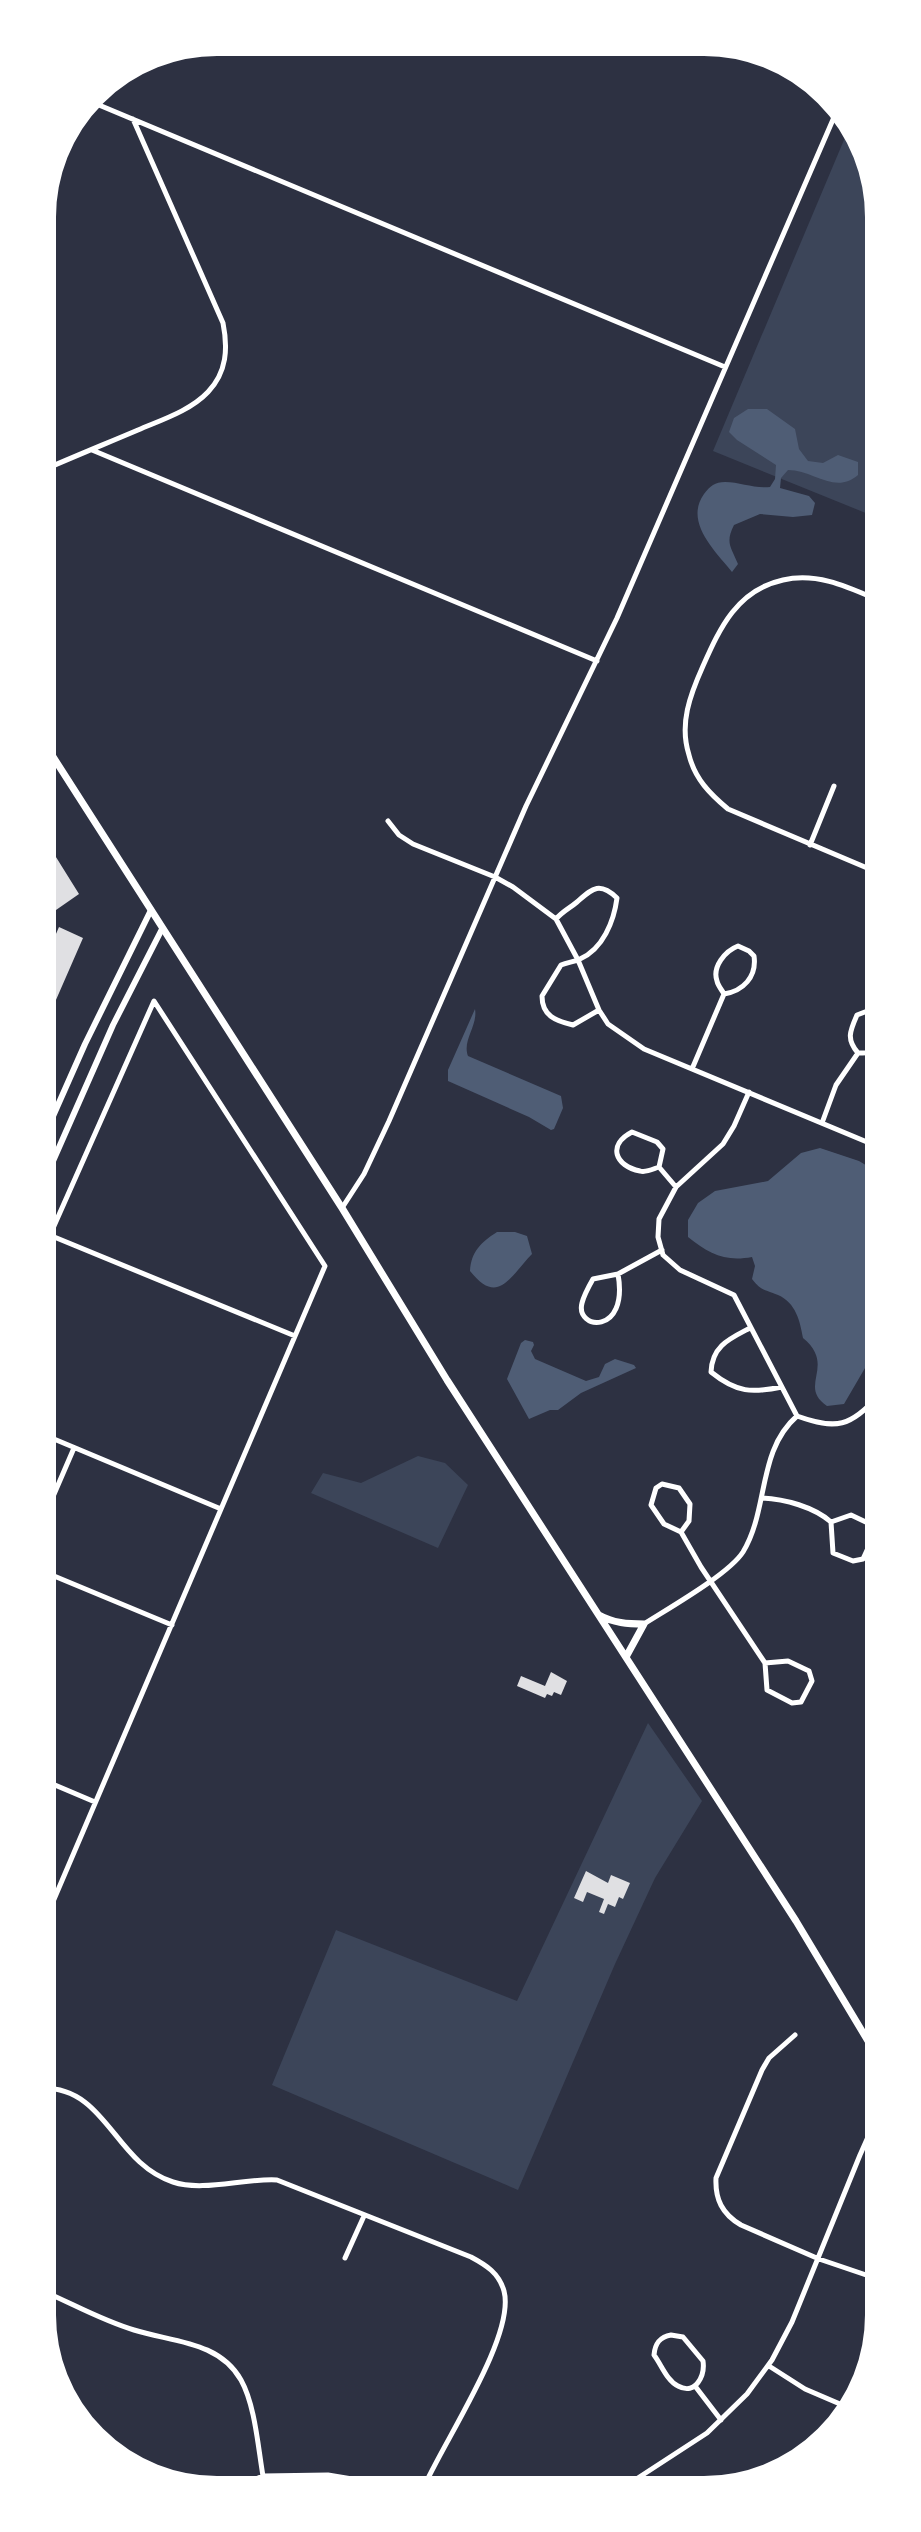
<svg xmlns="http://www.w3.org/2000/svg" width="921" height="2532" font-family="'PT Sans Narrow',sans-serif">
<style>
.green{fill:#3c4559}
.water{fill:#4f5d75}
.building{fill:#e0e0e3}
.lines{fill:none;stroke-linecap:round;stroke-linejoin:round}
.minor{stroke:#fff;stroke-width:5}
.secondary{stroke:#fff;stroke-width:6}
.primary{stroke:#fff;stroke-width:7}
.rim{fill:none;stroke:#fff;stroke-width:4}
</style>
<rect width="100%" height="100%" fill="#2d3142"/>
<!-- green -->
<path class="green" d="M849,128L878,182V518L713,451Z
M418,1456L445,1463L468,1485L438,1548L311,1493L323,1473L361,1483Z
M648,1723L702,1801L655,1878L615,1964L518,2190L272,2085L336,1930L517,2001Z"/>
<!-- water -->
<path class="water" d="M748,409H767L795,429L799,449L808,461L823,463L838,455L858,462V475C835,495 814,470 788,470L781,478L780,488L809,496L815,503L812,515L793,517L760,514L734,525C725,543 731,547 738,564L732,572C715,551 684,522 704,494C710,486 715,482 725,482C740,482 755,489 770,487L775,479L776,465L737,440L729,432L734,418Z
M475,1009C478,1026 462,1040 468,1056L561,1096L563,1108L554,1129L551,1130L529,1117L448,1081V1070Z
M820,1148L859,1161L879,1173V1344L844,1404L827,1406C797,1386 837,1366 803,1338C800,1321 796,1303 778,1295C765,1289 762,1292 752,1279L755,1266L752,1257C725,1262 709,1254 688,1237V1220L698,1203L715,1191L768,1181L801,1153Z
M497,1232H515L527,1236L532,1254C509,1278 498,1306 470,1271C471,1252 481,1242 497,1232Z
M525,1340L533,1342L534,1345L531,1351L535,1359L586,1381L599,1377L605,1364L615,1359L634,1365L636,1368L581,1393L558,1410H550L529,1419L507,1379L521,1343Z"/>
<!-- building -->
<path class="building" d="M41,833L79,894L56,910L41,887Z
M59,927L83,938L42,1032V966Z
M551,1672L567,1681L561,1695L554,1692L552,1696L547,1694L545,1698L517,1686L521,1676L545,1686Z
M586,1871L608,1883L611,1875L630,1883L623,1899L619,1897L615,1907L608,1904L604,1914L599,1912L604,1899L587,1892L583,1902L574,1898Z"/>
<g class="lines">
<!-- minor -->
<path class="minor" d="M556,42H575
M87,100L725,367
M92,450L597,661
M41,471C73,457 105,444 138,430C161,420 190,411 208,392C227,372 228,348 223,323L133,119
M878,600C848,587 817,572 783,580C737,590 720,628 703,666C690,695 679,724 689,755C695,779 710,794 728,809L879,873
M388,821L399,835L413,844L495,877L513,887L556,919L578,960L599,1010L608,1024L644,1049L879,1147
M810,845L834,786
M556,919C563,911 570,908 577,902C592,889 599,881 617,898C614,921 603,949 580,959C574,962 568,962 561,965L542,996C542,1016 556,1021 573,1025L599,1010
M738,946L749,951L754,956C757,977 743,991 724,994C722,990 718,986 717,981C712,967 725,951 738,946Z
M858,1053C846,1039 850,1031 857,1015L870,1010L879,1013
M858,1053C866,1053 874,1054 879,1047
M692,1069L724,994
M749,1092L734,1126L723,1144L676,1187L659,1219L658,1237L663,1255L680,1270L734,1295L797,1416C836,1430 851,1427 879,1395
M822,1123L836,1085L858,1053
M632,1132L657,1142L663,1149L659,1167C653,1169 646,1173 640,1171C615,1166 607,1145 632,1132Z
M659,1167L676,1187
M342,1208L364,1174L389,1121L526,806L617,618L838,108
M42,1232L295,1336
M42,1245L50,1235L154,1001L325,1266L43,1925
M618,1274C629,1336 575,1330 582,1303C584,1295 589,1286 593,1279L618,1274L662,1250
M750,1328C729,1339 712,1346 711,1372C737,1393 752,1393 782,1387
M42,1434L221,1509
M762,1498C785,1499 814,1507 831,1522
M851,1515L870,1524L874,1535L863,1559L853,1561L833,1553L831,1522Z
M42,1522L74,1448
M681,1532L689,1521L690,1504L679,1488L662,1484L656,1488L651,1505L664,1524L681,1532L701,1567L765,1663L767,1690L792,1703L801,1702L812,1681L809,1671L788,1661L765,1663
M42,1571L172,1625
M644,1624C669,1608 729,1574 743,1552C769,1509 757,1451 797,1416
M43,1780L95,1802
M795,2035L769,2058L762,2070L716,2178C715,2199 722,2214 741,2225L819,2259L878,2279
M43,2088C107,2088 114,2163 173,2182C203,2192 244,2178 277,2180L471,2257C486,2265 499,2273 504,2291C516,2336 442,2444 423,2489
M345,2258L364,2216
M43,2291C73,2304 103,2321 134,2330C172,2342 219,2341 241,2380C255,2405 258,2447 263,2476
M671,2335L683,2337L703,2361C705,2375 696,2396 678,2386C667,2381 661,2364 654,2355C655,2343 660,2337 671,2335Z
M769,2366L805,2389L847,2407
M695,2386L721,2420
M232,2489L263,2476L328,2475L358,2480L381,2489
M621,2489L707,2433L747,2394L772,2360L792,2322L860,2155L868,2137L880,2122"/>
<!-- secondary -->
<path class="secondary" d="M42,1141L85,1044L151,910
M42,1186L113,1025L162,929"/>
<!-- primary -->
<path class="primary" d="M41,738L342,1208L447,1380L796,1921L880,2061
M599,1615C613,1623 628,1624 644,1624L626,1657"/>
</g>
<!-- crop -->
<path d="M0 0H921V2532H0ZM217 54H704A163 163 0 0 1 867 217V2315A163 163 0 0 1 704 2478H217A163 163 0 0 1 54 2315V217A163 163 0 0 1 217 54Z" fill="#fff" fill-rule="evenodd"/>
<path class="rim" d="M217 54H704A163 163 0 0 1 867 217V2315A163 163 0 0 1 704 2478H217A163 163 0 0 1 54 2315V217A163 163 0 0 1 217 54Z"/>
</svg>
